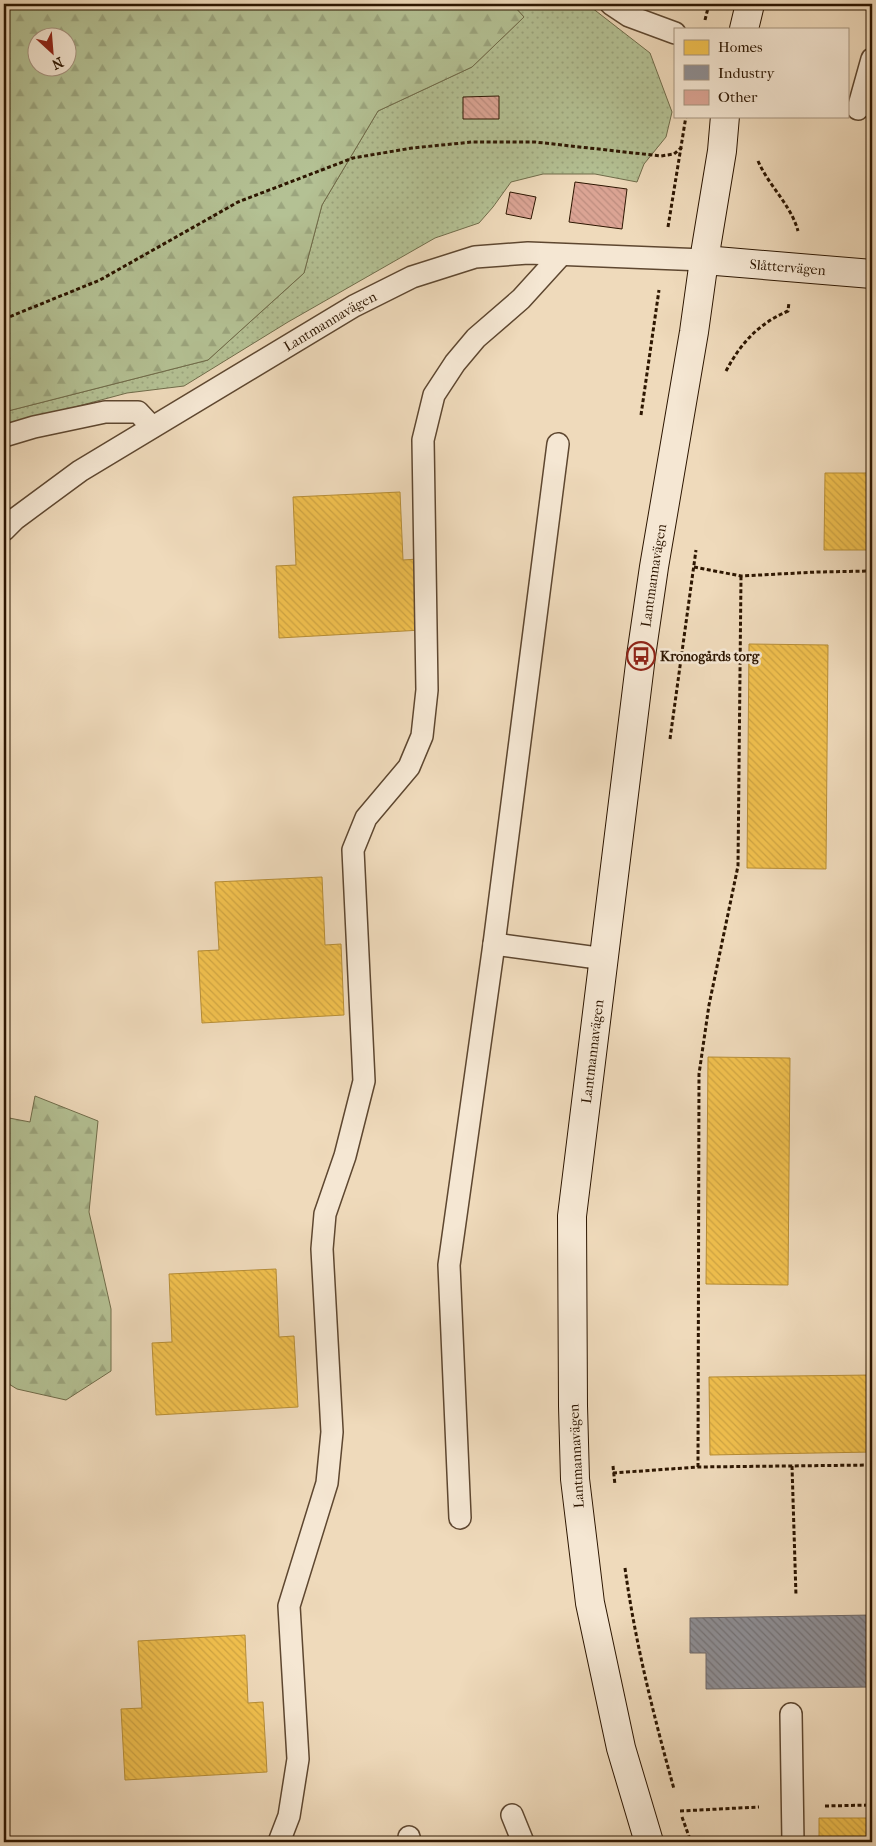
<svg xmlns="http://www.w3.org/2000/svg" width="876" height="1846" font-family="'IM FELL French Canon',serif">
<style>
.grass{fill:url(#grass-dots);stroke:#706c4a}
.forest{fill:url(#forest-firs);stroke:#706c4a;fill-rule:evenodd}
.homes{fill:url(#homes-back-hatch);stroke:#b78e37}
.industry{fill:url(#industry-back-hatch);stroke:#706966}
.building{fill:url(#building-back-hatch);stroke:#2d1601}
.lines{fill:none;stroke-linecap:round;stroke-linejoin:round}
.lane-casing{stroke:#5e4730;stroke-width:24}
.secondary-casing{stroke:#2d1601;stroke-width:30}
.path{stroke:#2d1601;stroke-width:3;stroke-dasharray:4 2.5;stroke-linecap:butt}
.lane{stroke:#f5e7d3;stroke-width:21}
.secondary{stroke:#f5e7d3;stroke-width:28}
.labels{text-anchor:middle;stroke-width:5;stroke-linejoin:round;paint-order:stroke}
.street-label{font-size:14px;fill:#2d1601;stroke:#f5e7d3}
.poi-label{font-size:14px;font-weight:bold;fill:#2d1601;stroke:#f5e7d3;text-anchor:start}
</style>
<defs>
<pattern id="grass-dots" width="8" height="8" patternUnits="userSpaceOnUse" patternTransform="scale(1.25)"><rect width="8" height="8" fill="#b4c194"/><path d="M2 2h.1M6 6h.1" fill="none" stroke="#9ba57e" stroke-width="1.8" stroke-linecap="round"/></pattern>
<pattern id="forest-firs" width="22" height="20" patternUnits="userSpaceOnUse" patternTransform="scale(1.25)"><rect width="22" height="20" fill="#b4c194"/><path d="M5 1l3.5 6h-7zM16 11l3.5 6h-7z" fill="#9ba57e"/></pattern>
<pattern id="homes-back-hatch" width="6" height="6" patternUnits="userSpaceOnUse" patternTransform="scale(1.25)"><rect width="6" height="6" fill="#f2c14e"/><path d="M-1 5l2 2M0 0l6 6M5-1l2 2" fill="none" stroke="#d0a542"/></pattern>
<pattern id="industry-back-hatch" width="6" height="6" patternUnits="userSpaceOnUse" patternTransform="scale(1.25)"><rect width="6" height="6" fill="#8d8d92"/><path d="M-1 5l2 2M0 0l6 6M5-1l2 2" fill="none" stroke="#747275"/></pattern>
<pattern id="building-back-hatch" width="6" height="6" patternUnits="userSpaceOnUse" patternTransform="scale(1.25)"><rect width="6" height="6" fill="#dba494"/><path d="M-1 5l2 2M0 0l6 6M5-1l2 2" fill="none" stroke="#bc8c7e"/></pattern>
</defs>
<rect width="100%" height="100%" fill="#efdabb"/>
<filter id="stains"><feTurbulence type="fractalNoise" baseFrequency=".004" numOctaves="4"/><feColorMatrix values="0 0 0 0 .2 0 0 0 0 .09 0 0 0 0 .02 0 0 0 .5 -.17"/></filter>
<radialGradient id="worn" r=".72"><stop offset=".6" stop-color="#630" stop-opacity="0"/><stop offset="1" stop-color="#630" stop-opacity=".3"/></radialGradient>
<!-- grass -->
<path class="grass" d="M512,4H587L650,53L672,112L666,137L644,164L637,182L595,174H543L511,182L493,207L479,223L435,238L288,322L184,386L127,393L4,426V412L208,360L304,273L322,205L378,111L472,67L524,17Z"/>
<!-- forest -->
<path class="forest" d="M4,4H512L524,17L472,67L378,111L322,205L304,273L208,360L4,412ZM38,38H68V68H38Z
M35,1096L98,1121L89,1212L111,1309V1371L66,1400L17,1389L4,1381V1117L30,1122Z"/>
<!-- homes -->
<path class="homes" d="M825,473H872V550H824Z
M400,492L403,560L418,559L422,630L279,638L276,566L296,565L293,497Z
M749,644L828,645L826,869L747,868Z
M322,877L325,945L341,944L344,1015L202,1023L198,951L219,950L215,882Z
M708,1057L790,1058L788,1285L706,1284Z
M276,1269L279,1337L294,1336L298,1407L156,1415L152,1343L172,1342L169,1274Z
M872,1375V1452L710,1455L709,1377Z
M245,1635L248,1703L263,1702L267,1772L125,1780L121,1709L142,1708L138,1641Z
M819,1818H872V1842H819Z"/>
<!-- industry -->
<path class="industry" d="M872,1615V1687L706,1689V1653H690V1618Z"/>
<!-- building -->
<path class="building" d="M499,96V119H463V97Z
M575,182L627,189L622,229L569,222Z
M510,192L536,197L531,219L506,214Z"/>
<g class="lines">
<defs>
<g id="lane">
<path d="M611,4L629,16L675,33"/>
<path d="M858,109L872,59"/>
<path d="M4,436L34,427L105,412H138L152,427"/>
<path id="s1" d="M4,530L15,519L80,471L354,306L412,277L475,257L528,253L704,260"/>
<path d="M494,944L605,959"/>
<path d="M460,1518L449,1265L494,944L558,444"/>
<path d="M791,1714L793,1842"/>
<path d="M512,1815L523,1842"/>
<path d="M409,1837L410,1842"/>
<path d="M279,1842L289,1816L298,1759L289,1606L327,1483L332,1432L322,1249L325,1214L345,1156L364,1081L353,850L366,818L409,767L422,736L427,690L423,440L434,395L455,363L476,338L521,299L561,255"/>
</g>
<g id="secondary">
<path d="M744,29L750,4"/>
<path id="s2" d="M704,260L872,274"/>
<path id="s3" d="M649,1842L621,1748L590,1603L575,1479L573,1406L572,1216L641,656L654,567L694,332L704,260L722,151L725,116"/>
</g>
</defs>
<!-- lane casing -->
<use href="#lane" class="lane-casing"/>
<!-- secondary casing -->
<use href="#secondary" class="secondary-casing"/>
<!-- path -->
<path class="path" d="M705,20L709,4
M758,161C769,186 791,205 798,231
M668,227L686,116
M4,319L100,280L238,202L353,158L412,148L472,142H535L661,156L674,154L682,147
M726,371C741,343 758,324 788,311L789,302
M641,415L659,290
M694,567L741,576L817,572L872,571
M670,739L696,550
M613,1466L615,1485
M792,1466L796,1596
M698,1467L699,1074L709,1005L738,866L741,576
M613,1473L698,1467L872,1465
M625,1568C635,1642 654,1717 674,1789
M825,1806L872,1805
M680,1811L759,1807
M682,1817L691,1842"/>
<!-- lane -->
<use href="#lane" class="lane"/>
<!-- secondary -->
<use href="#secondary" class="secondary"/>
</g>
<!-- icons -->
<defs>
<symbol id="bus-ring" viewBox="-11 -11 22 22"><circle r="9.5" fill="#f5e7d3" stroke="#8f2418" stroke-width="1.5"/><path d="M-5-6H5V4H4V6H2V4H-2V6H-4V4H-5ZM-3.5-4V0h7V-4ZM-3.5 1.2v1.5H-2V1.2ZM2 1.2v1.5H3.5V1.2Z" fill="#8f2418"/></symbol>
</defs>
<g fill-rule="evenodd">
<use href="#bus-ring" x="625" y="640" width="32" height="32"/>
</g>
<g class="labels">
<!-- street labels -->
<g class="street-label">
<text dy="5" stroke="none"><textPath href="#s2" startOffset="84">Slåttervägen</textPath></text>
<text dy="5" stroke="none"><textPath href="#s1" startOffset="388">Lantmannavägen</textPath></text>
<text dy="5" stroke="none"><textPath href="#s3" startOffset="1280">Lantmannavägen</textPath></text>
<text dy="5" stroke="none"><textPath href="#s3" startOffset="800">Lantmannavägen</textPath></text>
<text transform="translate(576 1456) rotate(-93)" y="5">Lantmannavägen</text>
</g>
<!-- poi labels -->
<g class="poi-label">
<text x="660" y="661">Kronogårds torg</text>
</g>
</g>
<!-- margin -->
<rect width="876" height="1846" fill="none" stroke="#efdabb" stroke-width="20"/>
<rect x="5" y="5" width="866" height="1836" fill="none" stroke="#2d1601" stroke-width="2.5"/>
<rect x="10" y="10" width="856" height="1826" fill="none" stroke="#2d1601"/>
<!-- legend -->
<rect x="674" y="28" width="175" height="90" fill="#f5e7d3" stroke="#a5937f"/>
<rect x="684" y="40" width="25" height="15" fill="#f2c14e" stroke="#a5937f"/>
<text x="718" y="52" font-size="15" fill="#2d1601">Homes</text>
<rect x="684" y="65" width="25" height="15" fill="#8d8d92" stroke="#a5937f"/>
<text x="718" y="78" font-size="15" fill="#2d1601">Industry</text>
<rect x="684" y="90" width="25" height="15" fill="#dba494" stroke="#a5937f"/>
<text x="718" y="102" font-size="15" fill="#2d1601">Other</text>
<!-- north arrow -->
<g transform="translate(52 52) rotate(154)"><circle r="24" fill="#f5e7d3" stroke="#a5937f"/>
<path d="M0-4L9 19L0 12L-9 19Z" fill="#8f2418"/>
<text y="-8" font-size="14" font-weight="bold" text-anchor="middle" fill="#2d1601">N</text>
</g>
<rect width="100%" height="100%" filter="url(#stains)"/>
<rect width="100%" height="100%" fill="url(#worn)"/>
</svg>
